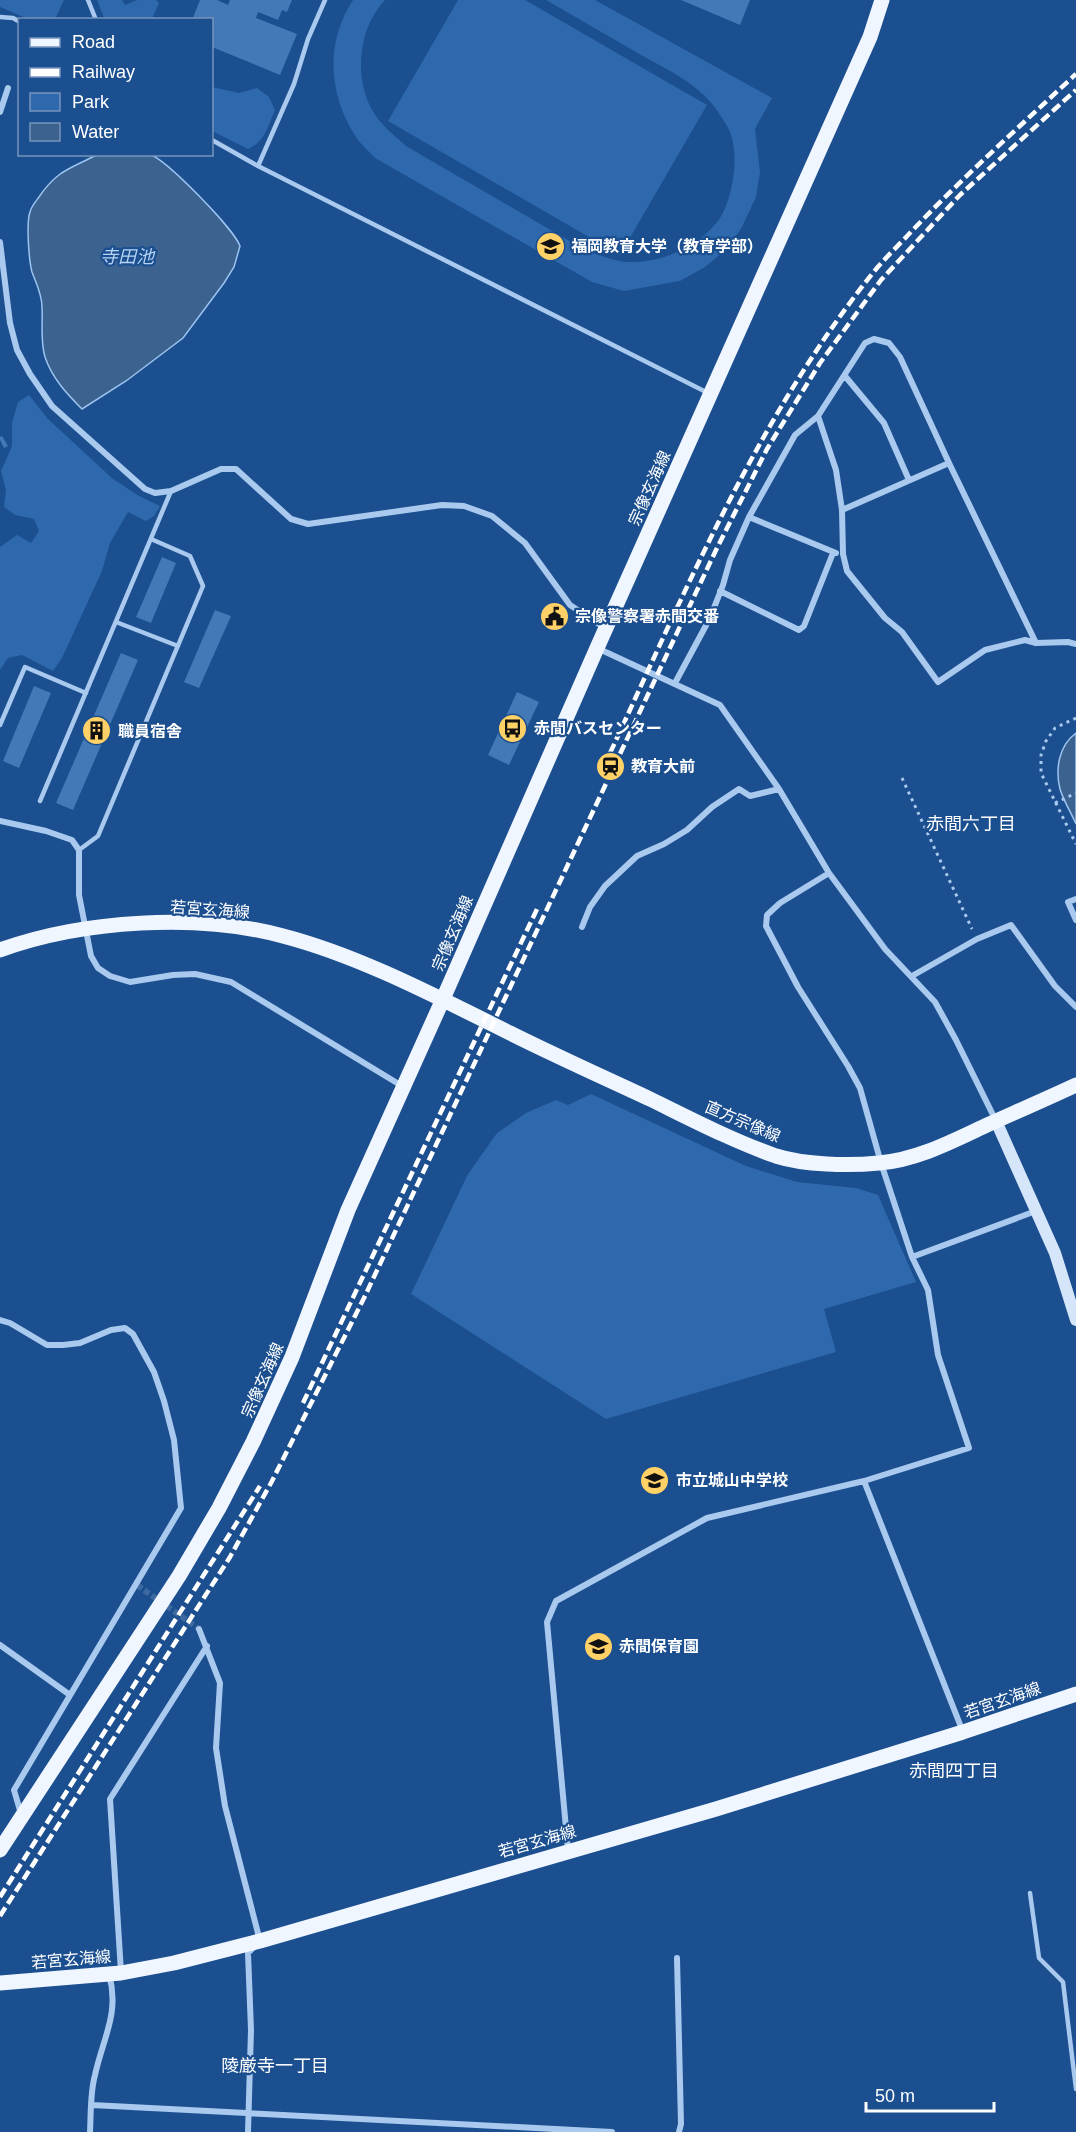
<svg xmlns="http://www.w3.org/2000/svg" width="1076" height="2132" font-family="Arial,'Noto Sans JP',sans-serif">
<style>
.green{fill:#2e69ad}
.water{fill:#3c6290;stroke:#9cc4f0;stroke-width:1.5}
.building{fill:#4478b7}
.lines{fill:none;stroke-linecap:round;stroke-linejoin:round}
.minor-tunnel{stroke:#3d69a0;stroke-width:6;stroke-dasharray:6 3;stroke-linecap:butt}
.path{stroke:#a9c9ee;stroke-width:3;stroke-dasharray:3 4.5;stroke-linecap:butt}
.service{stroke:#a9c9ee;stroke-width:4.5}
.minor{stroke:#a9c9ee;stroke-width:6}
.secondary{stroke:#d6e6fa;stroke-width:12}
.primary{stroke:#f0f6ff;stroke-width:15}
.rail{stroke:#fff;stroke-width:4.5;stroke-dasharray:10 4.5;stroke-linecap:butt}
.labels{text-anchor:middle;stroke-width:4.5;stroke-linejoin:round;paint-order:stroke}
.poi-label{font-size:16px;font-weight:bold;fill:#fff;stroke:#1b4f8f;text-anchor:start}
.street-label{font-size:16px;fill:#fff;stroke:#1b4f8f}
.water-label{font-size:18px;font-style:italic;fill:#b5d3f5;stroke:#1b4f8f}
.neighbourhood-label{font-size:18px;fill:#fff;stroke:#1b4f8f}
</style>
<rect width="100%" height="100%" fill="#1b4f8f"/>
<!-- green -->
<path class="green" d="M0,0H64L55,19H28L0,7Z
M97,0H122L125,5L137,0H156L159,3L152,19L105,20Z
M353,0H385C358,28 353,80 374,113C382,126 395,136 406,146L585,250C600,255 617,263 633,262C664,262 702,245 720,218C733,198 740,153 729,130C725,122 718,111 712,104C693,81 666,69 641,55C609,36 577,18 546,0H595L772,98L755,129L760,172L756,197L741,229L722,253L705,267L680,281L624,291L592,282L375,158C369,151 361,145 356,137C328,94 325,43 353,0Z
M458,0H525L707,105L620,255L388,121Z
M212,87L239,93L257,88L269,97L275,110C268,126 265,142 248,149L212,131Z
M29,395L48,419L113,479L139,496L160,506L154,516L146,521L128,512L110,543L102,571L62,658L53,671L22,655L8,658L0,670V547L17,535L31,543L39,531L34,519L15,515L4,507L6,490L1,471L12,446V423L18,402Z
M591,1094L746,1166L797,1182L856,1188L878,1195L916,1282L824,1309L836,1352L606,1419L411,1294L468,1174L497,1133L526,1113L556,1100L568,1105Z"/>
<!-- water -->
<path class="water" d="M98,154C111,154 138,152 149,154C166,159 234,229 240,246L234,267L224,283L183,338L126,381L82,409C67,394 52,378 45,357C40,340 43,324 42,307C42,294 36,283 32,272C29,261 26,223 30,212C31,207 36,201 39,197C58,169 71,169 98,154Z
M1076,733V824C1072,815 1062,797 1060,789C1055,769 1059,745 1076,733Z"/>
<!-- building -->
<path class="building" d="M200,0H217L228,5L230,0H292L287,12L282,10L278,20L258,12L256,18L297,34L280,75L212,47V20H192Z
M681,0H750L740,25Z
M2,436L8,446L4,448L0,440V437Z
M162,557L176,563L151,623L136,617Z
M215,610L231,616L199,688L184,682Z
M121,653L138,660L73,810L56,803Z
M34,686L51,693L19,768L3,761Z
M517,692L539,702L509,765L488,755Z"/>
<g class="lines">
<!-- minor-tunnel -->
<path class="minor-tunnel" d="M137,1585L199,1629"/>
<!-- path -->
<path class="path" d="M1076,718L1055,728L1046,741L1041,755V773L1076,844
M902,778L972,929
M1055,803L1076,793"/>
<!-- service -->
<path class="service" d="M88,0L96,20
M0,17L13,18L20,22
M212,140L258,166L708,393
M258,166L294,84L308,39L325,0
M116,622L178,646
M0,725L25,667L86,693
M40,801L171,491
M79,850L98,836L203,586L190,556L151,539
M1030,1893L1039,1958L1063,1982L1076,2089"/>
<!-- minor -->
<path class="minor" d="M0,112L8,88
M0,242L10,323L17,350L30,374L52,406L145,489L155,493L171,491L221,469H236L291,519L308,524L442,505L464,506L492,516L525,543L570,605L605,628
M845,376L884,423L909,480
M818,416L836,470L842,510L843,554L847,571L885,618L902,632L938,682L985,650L1025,640L1036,643L1068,642L1076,644
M842,510L949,463L1036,643
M749,517L836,553
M720,591L799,630L804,626L833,553
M597,648L720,705L779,789L829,873L885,949L935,1002L956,1040L996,1121
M675,683L710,618L723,585L730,560L749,517L795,435L818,416L865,343L874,339L889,343L900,357L949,463
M0,821L46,831L72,840L79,850V895L91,956L98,968L110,976L130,982L173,975L195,974L231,982L402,1086
M1076,899L1068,902L1076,920
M582,927L590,907L605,886L637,856L664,844L687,830L712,807L739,789L750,796L779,789
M912,976L977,939L1011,925L1055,986L1076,1007
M912,1257L1036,1211
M0,1320L10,1323L47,1345H63L80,1343L111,1330L125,1328L133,1334L154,1372L164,1401L174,1440L181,1508L14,1790L21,1814
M864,1481L963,1732
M199,1629L220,1683L216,1748L225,1806L260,1941L248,1953L251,2030L248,2132
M0,1645L70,1695
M568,1850L547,1622L556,1601L707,1518L864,1481L969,1448L938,1355L928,1290L912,1257L881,1163L860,1088L848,1066L798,987L766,926L767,915L780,903L829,873
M677,1958L681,2124L679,2132
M121,1972L110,1799L207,1646
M92,2105L612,2132
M90,2132C91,2114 90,2093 95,2075C103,2038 120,2013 109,1974"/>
<!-- secondary -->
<path class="secondary" d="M996,1121L1055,1253L1076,1320"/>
<!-- primary -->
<path class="primary" d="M0,950C83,920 198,913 283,936C360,956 439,998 510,1033C556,1056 603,1077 650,1099C691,1119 733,1141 776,1156C804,1165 849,1166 879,1163C917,1160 953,1141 987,1125C1016,1112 1046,1099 1076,1085
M0,1850L179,1576L219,1508L253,1442L292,1357L348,1210L443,999L597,648L870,37L882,0
M0,1983L121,1973L174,1963L260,1941L716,1809L963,1732L1076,1694"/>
<!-- rail -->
<path class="rail" d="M604,766C683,597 755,421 872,274C883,260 897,247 909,234C962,178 1019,127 1076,74
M303,1403L538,907
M0,1897L260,1486
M0,1916L230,1557L271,1483L364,1298L716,550L767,449L820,363L881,280L960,195L1076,90"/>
</g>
<!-- icons -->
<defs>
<symbol id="university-disc" viewBox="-11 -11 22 22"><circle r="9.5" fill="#ffd166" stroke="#1b4f8f"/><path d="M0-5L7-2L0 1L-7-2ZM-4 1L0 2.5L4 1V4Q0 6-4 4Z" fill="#111"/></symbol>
<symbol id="civic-disc" viewBox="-11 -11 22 22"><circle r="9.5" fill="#ffd166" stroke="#1b4f8f"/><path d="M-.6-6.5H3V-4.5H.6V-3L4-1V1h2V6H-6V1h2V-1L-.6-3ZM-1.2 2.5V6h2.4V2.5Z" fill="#111"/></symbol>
<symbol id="bus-disc" viewBox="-11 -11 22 22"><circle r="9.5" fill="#ffd166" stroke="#1b4f8f"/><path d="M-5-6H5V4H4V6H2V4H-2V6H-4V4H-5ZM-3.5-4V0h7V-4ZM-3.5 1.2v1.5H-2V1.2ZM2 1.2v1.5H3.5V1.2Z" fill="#111"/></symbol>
<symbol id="building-disc" viewBox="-11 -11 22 22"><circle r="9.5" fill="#ffd166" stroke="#1b4f8f"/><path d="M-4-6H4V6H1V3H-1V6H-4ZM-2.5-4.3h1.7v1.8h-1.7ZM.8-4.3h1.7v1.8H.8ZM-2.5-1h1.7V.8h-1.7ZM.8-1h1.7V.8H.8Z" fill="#111"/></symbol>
<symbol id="station-disc" viewBox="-11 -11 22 22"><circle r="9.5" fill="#ffd166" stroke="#1b4f8f"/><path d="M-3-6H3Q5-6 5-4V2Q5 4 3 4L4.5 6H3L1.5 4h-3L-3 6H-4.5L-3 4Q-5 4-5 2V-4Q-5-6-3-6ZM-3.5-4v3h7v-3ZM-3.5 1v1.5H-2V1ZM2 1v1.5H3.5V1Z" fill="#111"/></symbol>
<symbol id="school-disc" viewBox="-11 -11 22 22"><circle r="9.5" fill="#ffd166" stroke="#1b4f8f"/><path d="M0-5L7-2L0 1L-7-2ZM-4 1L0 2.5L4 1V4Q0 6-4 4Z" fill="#111"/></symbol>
</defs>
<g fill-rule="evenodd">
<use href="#university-disc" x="534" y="230" width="33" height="33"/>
<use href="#civic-disc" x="538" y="600" width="33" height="33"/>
<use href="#bus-disc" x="496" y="712" width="33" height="33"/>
<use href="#building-disc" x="80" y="714" width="33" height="33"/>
<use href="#station-disc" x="594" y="750" width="33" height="33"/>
<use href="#school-disc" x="638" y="1464" width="33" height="33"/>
<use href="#school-disc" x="582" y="1630" width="33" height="33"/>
</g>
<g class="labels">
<!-- poi labels -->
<g class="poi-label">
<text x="571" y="252">福岡教育大学（教育学部）</text>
<text x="575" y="622">宗像警察署赤間交番</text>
<text x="534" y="734">赤間バスセンター</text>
<text x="118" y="737">職員宿舎</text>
<text x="631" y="772">教育大前</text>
<text x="676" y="1486">市立城山中学校</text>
<text x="619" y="1652">赤間保育園</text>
</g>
<!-- street labels -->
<g class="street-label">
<text transform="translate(649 488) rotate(-66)" y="6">宗像玄海線</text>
<text transform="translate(210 909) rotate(4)" y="6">若宮玄海線</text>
<text transform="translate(452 933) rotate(-67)" y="6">宗像玄海線</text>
<text transform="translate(743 1121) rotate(23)" y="6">直方宗像線</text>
<text transform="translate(262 1380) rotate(-66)" y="6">宗像玄海線</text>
<text transform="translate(1002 1700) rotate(-19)" y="6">若宮玄海線</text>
<text transform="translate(537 1841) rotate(-16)" y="6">若宮玄海線</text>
<text transform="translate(71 1959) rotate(-5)" y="6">若宮玄海線</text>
</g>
<!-- water labels -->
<g class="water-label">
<text x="127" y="263">寺田池</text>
</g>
<!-- neighbourhood labels -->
<g class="neighbourhood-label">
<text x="971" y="830">赤間六丁目</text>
<text x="954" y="1777">赤間四丁目</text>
<text x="275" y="2072">陵厳寺一丁目</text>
</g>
</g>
<!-- legend -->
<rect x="18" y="18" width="195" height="138" fill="#1b4f8f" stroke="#7695bc" stroke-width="1.5"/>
<rect x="30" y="38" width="30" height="9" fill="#f0f6ff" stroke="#7695bc" stroke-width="1.5"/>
<text x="72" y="48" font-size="18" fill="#ffffff">Road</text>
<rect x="30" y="68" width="30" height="9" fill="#ffffff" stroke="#7695bc" stroke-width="1.5"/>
<text x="72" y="78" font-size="18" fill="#ffffff">Railway</text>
<rect x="30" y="93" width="30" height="18" fill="#2e69ad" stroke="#7695bc" stroke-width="1.5"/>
<text x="72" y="108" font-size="18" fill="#ffffff">Park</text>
<rect x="30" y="123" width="30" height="18" fill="#3c6290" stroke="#7695bc" stroke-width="1.5"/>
<text x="72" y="138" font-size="18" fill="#ffffff">Water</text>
<!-- scale -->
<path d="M866 2102v9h128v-9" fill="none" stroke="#ffffff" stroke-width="3"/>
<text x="875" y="2102" font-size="18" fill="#ffffff" stroke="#1b4f8f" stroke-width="4.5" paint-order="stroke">50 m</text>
</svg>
